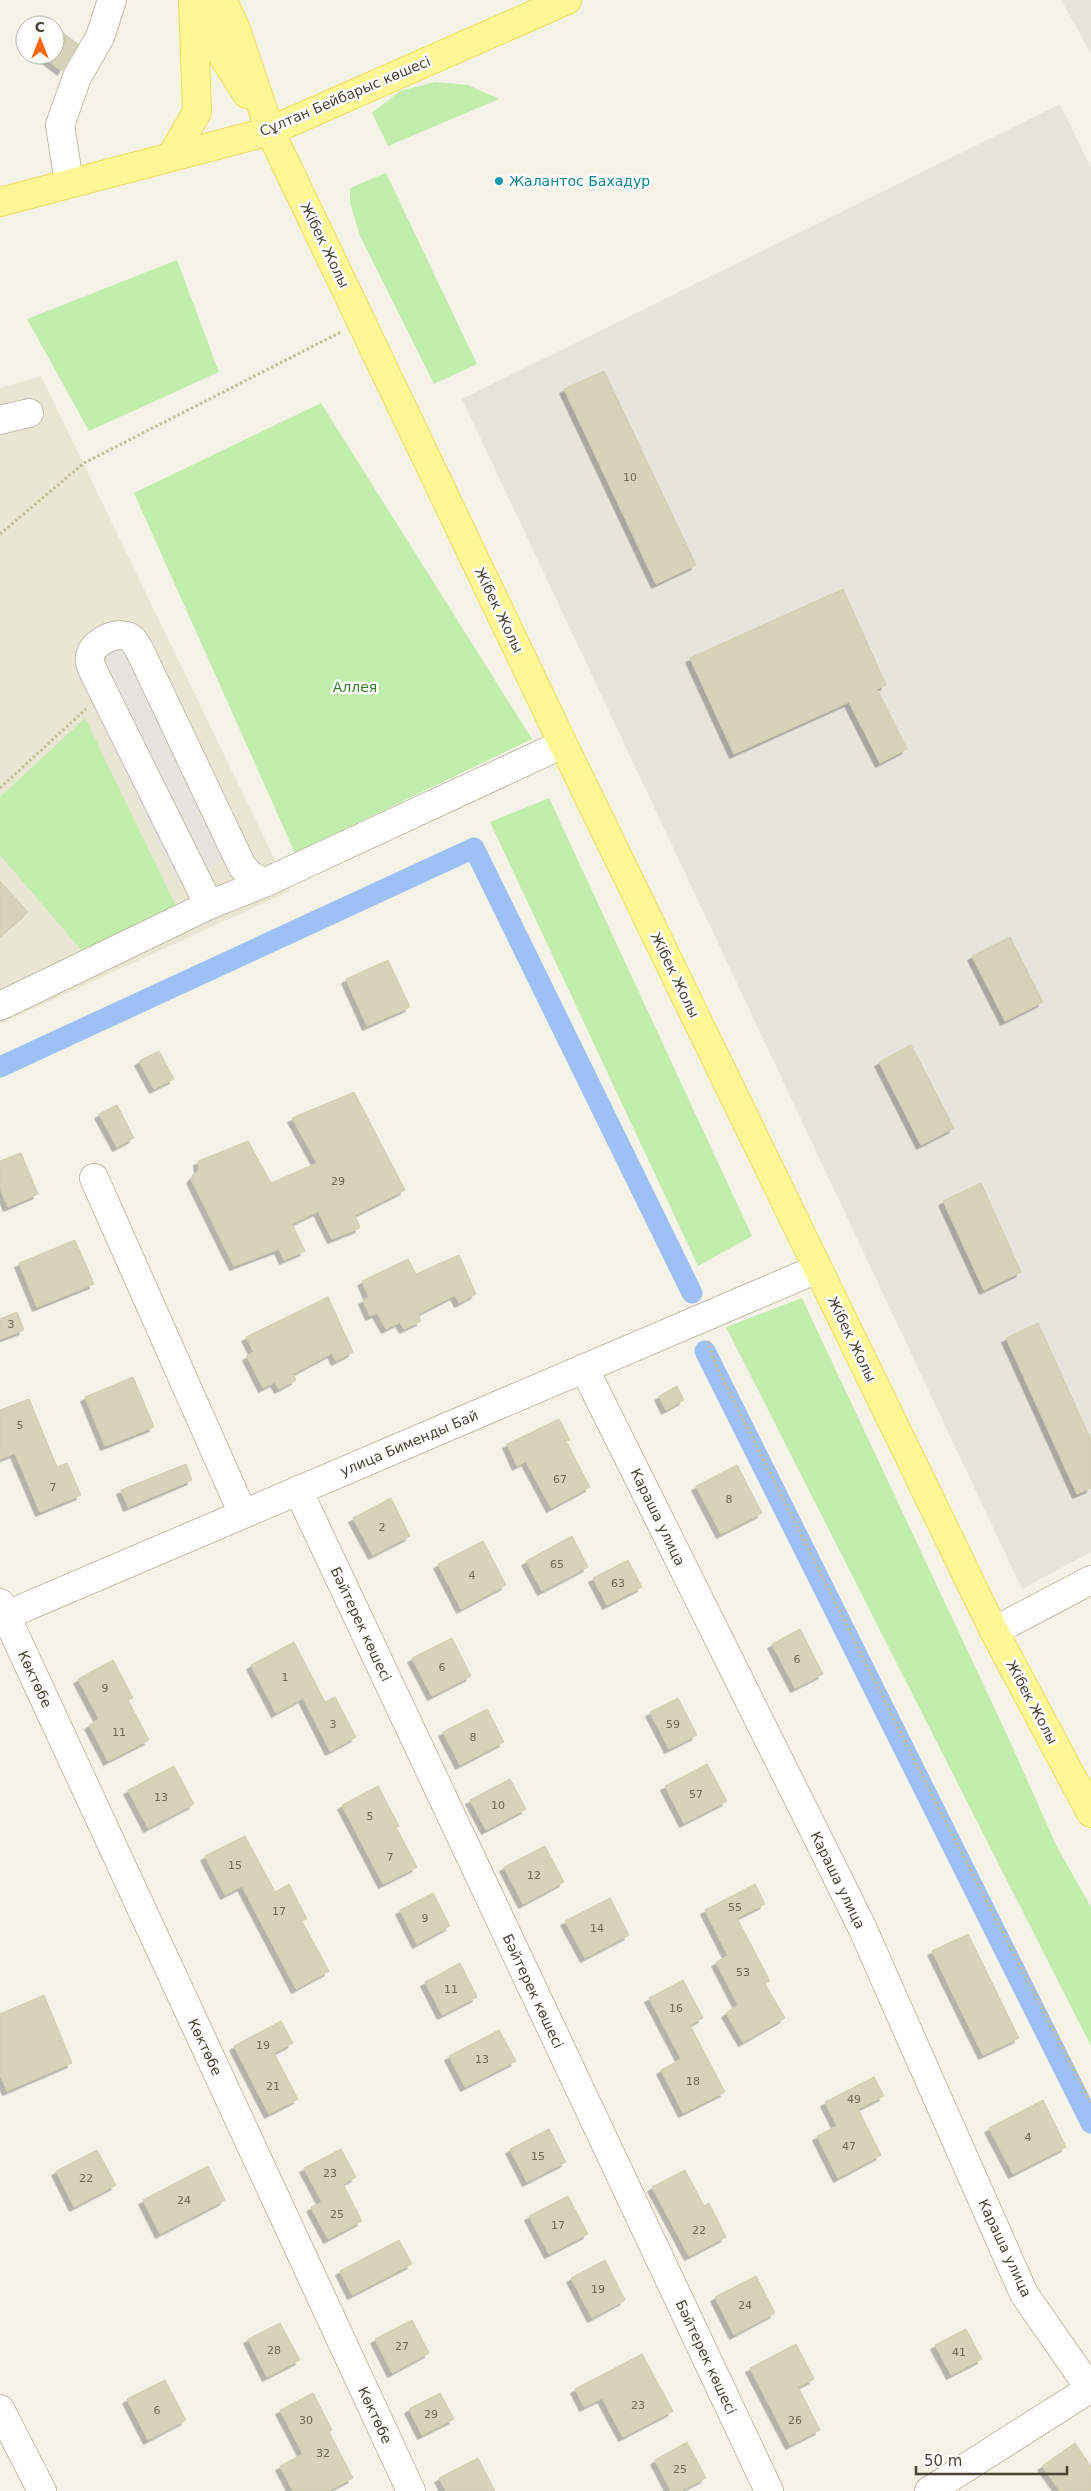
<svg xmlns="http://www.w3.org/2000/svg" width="1091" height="2491" font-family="'DejaVu Sans',sans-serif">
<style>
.residential{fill:#e9e7d4}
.industrial{fill:#e7e4db}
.green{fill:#c3edac}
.parking{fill:#e5e4df}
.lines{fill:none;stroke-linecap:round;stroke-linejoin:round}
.canal{stroke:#9dc1f7;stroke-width:21}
.building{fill:#d7d2bb;stroke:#d3ccad;filter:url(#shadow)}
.minor-casing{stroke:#c1bea8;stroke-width:30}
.major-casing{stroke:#eedf5b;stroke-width:30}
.path{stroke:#c4bd98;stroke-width:3;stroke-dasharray:2.5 2.5;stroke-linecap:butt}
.minor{stroke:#fff;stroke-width:28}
.major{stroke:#fff695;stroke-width:28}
.culture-dot{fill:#0f9aa8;stroke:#fff;stroke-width:2}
.labels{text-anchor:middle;stroke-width:5;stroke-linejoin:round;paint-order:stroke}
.number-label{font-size:11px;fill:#6c6856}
.street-label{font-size:14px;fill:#484535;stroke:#fff}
.culture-label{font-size:14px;fill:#0d838f;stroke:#fff;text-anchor:start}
.park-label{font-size:14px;fill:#338022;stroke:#fff}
</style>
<defs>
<filter id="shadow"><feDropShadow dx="-4.5" dy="4.5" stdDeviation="0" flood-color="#0004"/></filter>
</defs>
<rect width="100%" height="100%" fill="#f5f3e7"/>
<!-- residential -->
<path class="residential" d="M41,376L290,891L0,1024V388Z"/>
<!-- industrial -->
<path class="industrial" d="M1061,0H1091V54Z
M1060,104L1091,168V1552L1022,1589L462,399Z"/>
<!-- green -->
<path class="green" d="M435,82L468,85L499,99L388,146L372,113L400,91Z
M386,173L477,364L434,384L360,236L350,203V188Z
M177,260L219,372L89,431L27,319Z
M321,403L532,739L295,853L134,493Z
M85,718L178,910L83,952L0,855V797Z
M549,798L752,1236L698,1266L490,822Z
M802,1298L1008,1737L1057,1847L1091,1907V2046L726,1327Z"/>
<!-- parking -->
<path class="parking" d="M146,631L250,849L177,883L74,666Z"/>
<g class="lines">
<!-- canal -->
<path class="canal" d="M0,1067L474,848L692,1293
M705,1351L1091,2123"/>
</g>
<!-- building -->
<path class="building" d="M40,16L53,25H33Z
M55,27L78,44L62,71L41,55H55Z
M604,371L696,565L656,584L564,389Z
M843,589L886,685L877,689L907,749L880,763L849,702L734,754L690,658Z
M0,881L28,912L0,936Z
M1010,937L1043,1002L1005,1021L972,956Z
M388,960L410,1007L367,1026L346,979Z
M911,1045L954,1128L921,1145L879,1062Z
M159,1051L174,1079L154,1089L139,1061Z
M354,1092L405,1190L355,1215L360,1228L332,1239L318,1211L292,1224L305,1251L284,1260L279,1249L234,1266L191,1179L199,1169L198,1161L248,1141L271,1183L317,1163L292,1118Z
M117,1105L134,1138L117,1147L99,1114Z
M21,1153L38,1194L8,1207L0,1188V1161Z
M981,1183L1021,1272L984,1290L943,1201Z
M75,1240L94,1284L37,1307L19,1263Z
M459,1255L476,1294L459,1303L455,1295L418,1314L421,1321L404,1329L400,1322L386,1329L377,1313L370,1316L363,1300L369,1297L362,1281L408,1259L416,1274Z
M328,1297L353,1352L336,1361L332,1353L293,1374L296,1380L279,1389L275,1382L263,1388L247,1356L254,1352L246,1337Z
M17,1312L24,1330L0,1339V1319Z
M1038,1323L1091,1440V1488L1077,1494L1006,1338Z
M133,1377L154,1427L105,1446L85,1397Z
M677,1386L684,1400L666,1410L659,1396Z
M29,1399L57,1467L67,1463L81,1495L40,1512L15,1453L0,1459V1410Z
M559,1419L570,1440L566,1441L590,1487L551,1508L526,1461L517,1466L507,1444Z
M186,1464L192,1480L128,1507L121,1490Z
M737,1465L762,1513L721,1534L696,1486Z
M391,1498L410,1536L373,1555L353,1518Z
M572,1536L588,1567L542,1591L526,1561Z
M483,1541L506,1585L461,1609L438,1564Z
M628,1560L642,1587L607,1605L593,1578Z
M800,1629L823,1674L795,1688L772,1644Z
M452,1638L471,1676L432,1696L412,1658Z
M294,1642L325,1702L335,1697L356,1737L330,1751L303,1698L276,1713L251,1665Z
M113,1660L133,1698L128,1700L149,1740L108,1761L89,1725L99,1719L78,1679Z
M678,1698L697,1735L669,1749L650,1712Z
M487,1709L504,1742L460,1765L443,1732Z
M707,1764L727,1801L684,1823L665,1786Z
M174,1766L194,1804L148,1828L128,1790Z
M510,1779L526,1809L486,1830L470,1800Z
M378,1786L399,1826L396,1827L417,1867L383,1884L342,1805Z
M245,1836L275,1892L289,1884L307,1919L302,1921L329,1971L296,1989L242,1886L225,1895L205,1856Z
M545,1846L564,1882L523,1904L504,1867Z
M755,1884L765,1904L737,1918L770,1981L765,1984L785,2018L743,2042L726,2013L738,2005L716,1962L728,1956L705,1910Z
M433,1893L450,1926L417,1944L400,1910Z
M610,1898L629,1935L585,1958L565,1921Z
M968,1934L1019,2038L983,2055L932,1951Z
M460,1963L477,1997L442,2015L425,1982Z
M683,1980L703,2018L690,2025L725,2092L683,2113L661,2070L681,2059L649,1998Z
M44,1995L72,2063L7,2091L0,2074V2014Z
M281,2021L293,2043L274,2053L298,2099L269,2114L234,2046Z
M499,2030L516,2061L465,2087L449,2056Z
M874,2077L884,2096L858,2109L881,2155L838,2178L817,2136L837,2126L825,2102Z
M1043,2100L1066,2147L1013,2174L989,2128Z
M549,2129L566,2162L527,2182L510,2149Z
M341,2149L356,2177L343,2184L362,2221L328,2239L311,2207L322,2202L304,2168Z
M97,2150L116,2185L74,2207L56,2171Z
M208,2166L225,2200L160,2234L143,2200Z
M685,2170L704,2206L709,2203L726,2237L689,2256L652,2187Z
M568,2196L588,2234L549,2254L529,2216Z
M399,2240L412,2264L352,2295L340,2271Z
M605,2260L625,2300L592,2318L571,2278Z
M756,2276L775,2313L734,2335L715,2297Z
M412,2320L429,2353L392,2373L375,2339Z
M280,2323L300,2360L267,2377L248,2339Z
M966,2329L982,2359L951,2375L935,2345Z
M796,2344L814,2379L798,2387L820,2430L790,2445L750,2368Z
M642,2354L673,2411L623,2437L602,2398L584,2407L575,2389Z
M165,2380L186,2420L148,2440L127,2399Z
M313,2393L332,2430L329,2432L353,2478L328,2491H293L280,2466L303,2454L280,2410Z
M440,2393L454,2419L422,2435L409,2409Z
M687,2442L706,2478L680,2491H671L655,2460Z
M1075,2443L1091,2467V2491H1060L1042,2466Z
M478,2458L495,2491H446L439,2478Z"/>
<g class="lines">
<defs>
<path id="minor" d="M69,183L60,125L77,77L100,37L112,0
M0,420L29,413
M209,905L94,673C91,666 88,660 91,653C96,640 121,629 132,639C135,642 137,646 139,649L242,866L249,874L264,883
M0,1006L209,905L264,883L563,744
M94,1178L243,1514
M584,1368L861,1925L1024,2294L1091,2390
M298,1490L769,2491
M0,1603L411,2491
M0,1618L817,1269
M994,1631L1091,1580
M0,2409L42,2491
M929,2491L1091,2388"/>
<path id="major" d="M222,0L235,27L270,131L563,744L994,1631L1091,1813
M198,10L214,42L247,94
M171,157L197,112L193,0
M0,202L270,131L567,0"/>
</defs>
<!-- minor casing -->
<use href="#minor" class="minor-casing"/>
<!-- major casing -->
<use href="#major" class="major-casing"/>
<!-- path -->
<path class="path" d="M0,534L84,463L341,332
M0,788L86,709
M708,1341L715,1363L936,1803L1091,2103"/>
<!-- minor -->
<use href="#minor" class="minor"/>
<!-- major -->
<use href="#major" class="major"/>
</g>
<!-- markers -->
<circle class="culture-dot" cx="499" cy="181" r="5"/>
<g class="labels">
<!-- number labels -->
<g class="number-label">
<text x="630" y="481">10</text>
<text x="338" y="1185">29</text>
<text x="11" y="1328">3</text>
<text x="20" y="1429">5</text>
<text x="560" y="1483">67</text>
<text x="53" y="1491">7</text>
<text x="729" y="1503">8</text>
<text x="382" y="1531">2</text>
<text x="557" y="1568">65</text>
<text x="472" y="1579">4</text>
<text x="618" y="1587">63</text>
<text x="797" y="1663">6</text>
<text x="442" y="1671">6</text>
<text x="285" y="1681">1</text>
<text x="105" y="1692">9</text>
<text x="333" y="1728">3</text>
<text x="673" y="1728">59</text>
<text x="119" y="1736">11</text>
<text x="473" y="1741">8</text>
<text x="696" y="1798">57</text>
<text x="161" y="1801">13</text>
<text x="498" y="1809">10</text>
<text x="370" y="1820">5</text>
<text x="390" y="1861">7</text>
<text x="235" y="1869">15</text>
<text x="534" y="1879">12</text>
<text x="735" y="1911">55</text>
<text x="279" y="1915">17</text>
<text x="425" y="1922">9</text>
<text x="597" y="1932">14</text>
<text x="743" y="1976">53</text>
<text x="451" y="1993">11</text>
<text x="676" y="2012">16</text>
<text x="263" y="2049">19</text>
<text x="482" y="2063">13</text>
<text x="693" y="2085">18</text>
<text x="273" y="2090">21</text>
<text x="854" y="2103">49</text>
<text x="1028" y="2141">4</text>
<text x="849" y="2150">47</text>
<text x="538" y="2160">15</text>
<text x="330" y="2177">23</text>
<text x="86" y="2182">22</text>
<text x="184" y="2204">24</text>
<text x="337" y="2218">25</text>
<text x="558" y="2229">17</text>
<text x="699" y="2234">22</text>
<text x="598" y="2293">19</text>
<text x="745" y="2309">24</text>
<text x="402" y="2350">27</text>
<text x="274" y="2354">28</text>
<text x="959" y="2356">41</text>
<text x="638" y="2409">23</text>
<text x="157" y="2414">6</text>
<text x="431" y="2418">29</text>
<text x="306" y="2424">30</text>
<text x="795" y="2424">26</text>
<text x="323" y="2457">32</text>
<text x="680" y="2473">25</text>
</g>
<!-- street labels -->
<g class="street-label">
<text transform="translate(345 96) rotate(-23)" y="5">Сұлтан Бейбарыс көшесі</text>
<text transform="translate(325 245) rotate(64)" y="5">Жібек Жолы</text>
<text transform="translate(499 610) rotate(64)" y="5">Жібек Жолы</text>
<text transform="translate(675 975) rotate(64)" y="5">Жібек Жолы</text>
<text transform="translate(852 1339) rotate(64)" y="5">Жібек Жолы</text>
<text transform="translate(409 1443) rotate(-23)" y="5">улица Бименды Бай</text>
<text transform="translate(658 1517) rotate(64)" y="5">Караша улица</text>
<text transform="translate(361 1624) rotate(65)" y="5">Бәйтерек көшесі</text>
<text transform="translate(35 1679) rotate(65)" y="5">Көктөбе</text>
<text transform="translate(1032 1702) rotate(62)" y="5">Жібек Жолы</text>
<text transform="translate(838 1880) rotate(64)" y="5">Караша улица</text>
<text transform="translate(533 1991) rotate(65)" y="5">Бәйтерек көшесі</text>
<text transform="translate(205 2047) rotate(65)" y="5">Көктөбе</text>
<text transform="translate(1005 2248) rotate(65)" y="5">Караша улица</text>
<text transform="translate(706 2357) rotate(65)" y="5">Бәйтерек көшесі</text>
<text transform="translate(375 2415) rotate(65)" y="5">Көктөбе</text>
</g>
<!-- culture labels -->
<g class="culture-label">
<text x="509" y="186">Жалантос Бахадур</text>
</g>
<!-- park labels -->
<g class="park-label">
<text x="355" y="692">Аллея</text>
</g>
</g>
<!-- north arrow -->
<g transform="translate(40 40)"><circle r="24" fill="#ffffff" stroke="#b6b5ae"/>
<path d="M0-4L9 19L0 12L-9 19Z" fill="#ff6513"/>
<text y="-8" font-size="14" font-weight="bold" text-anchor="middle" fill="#484535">С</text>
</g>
<!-- scale -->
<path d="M916 2466v8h151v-8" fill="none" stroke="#484535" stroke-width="2.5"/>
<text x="924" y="2466" font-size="15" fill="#484535" stroke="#ffffff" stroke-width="4" paint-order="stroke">50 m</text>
</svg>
